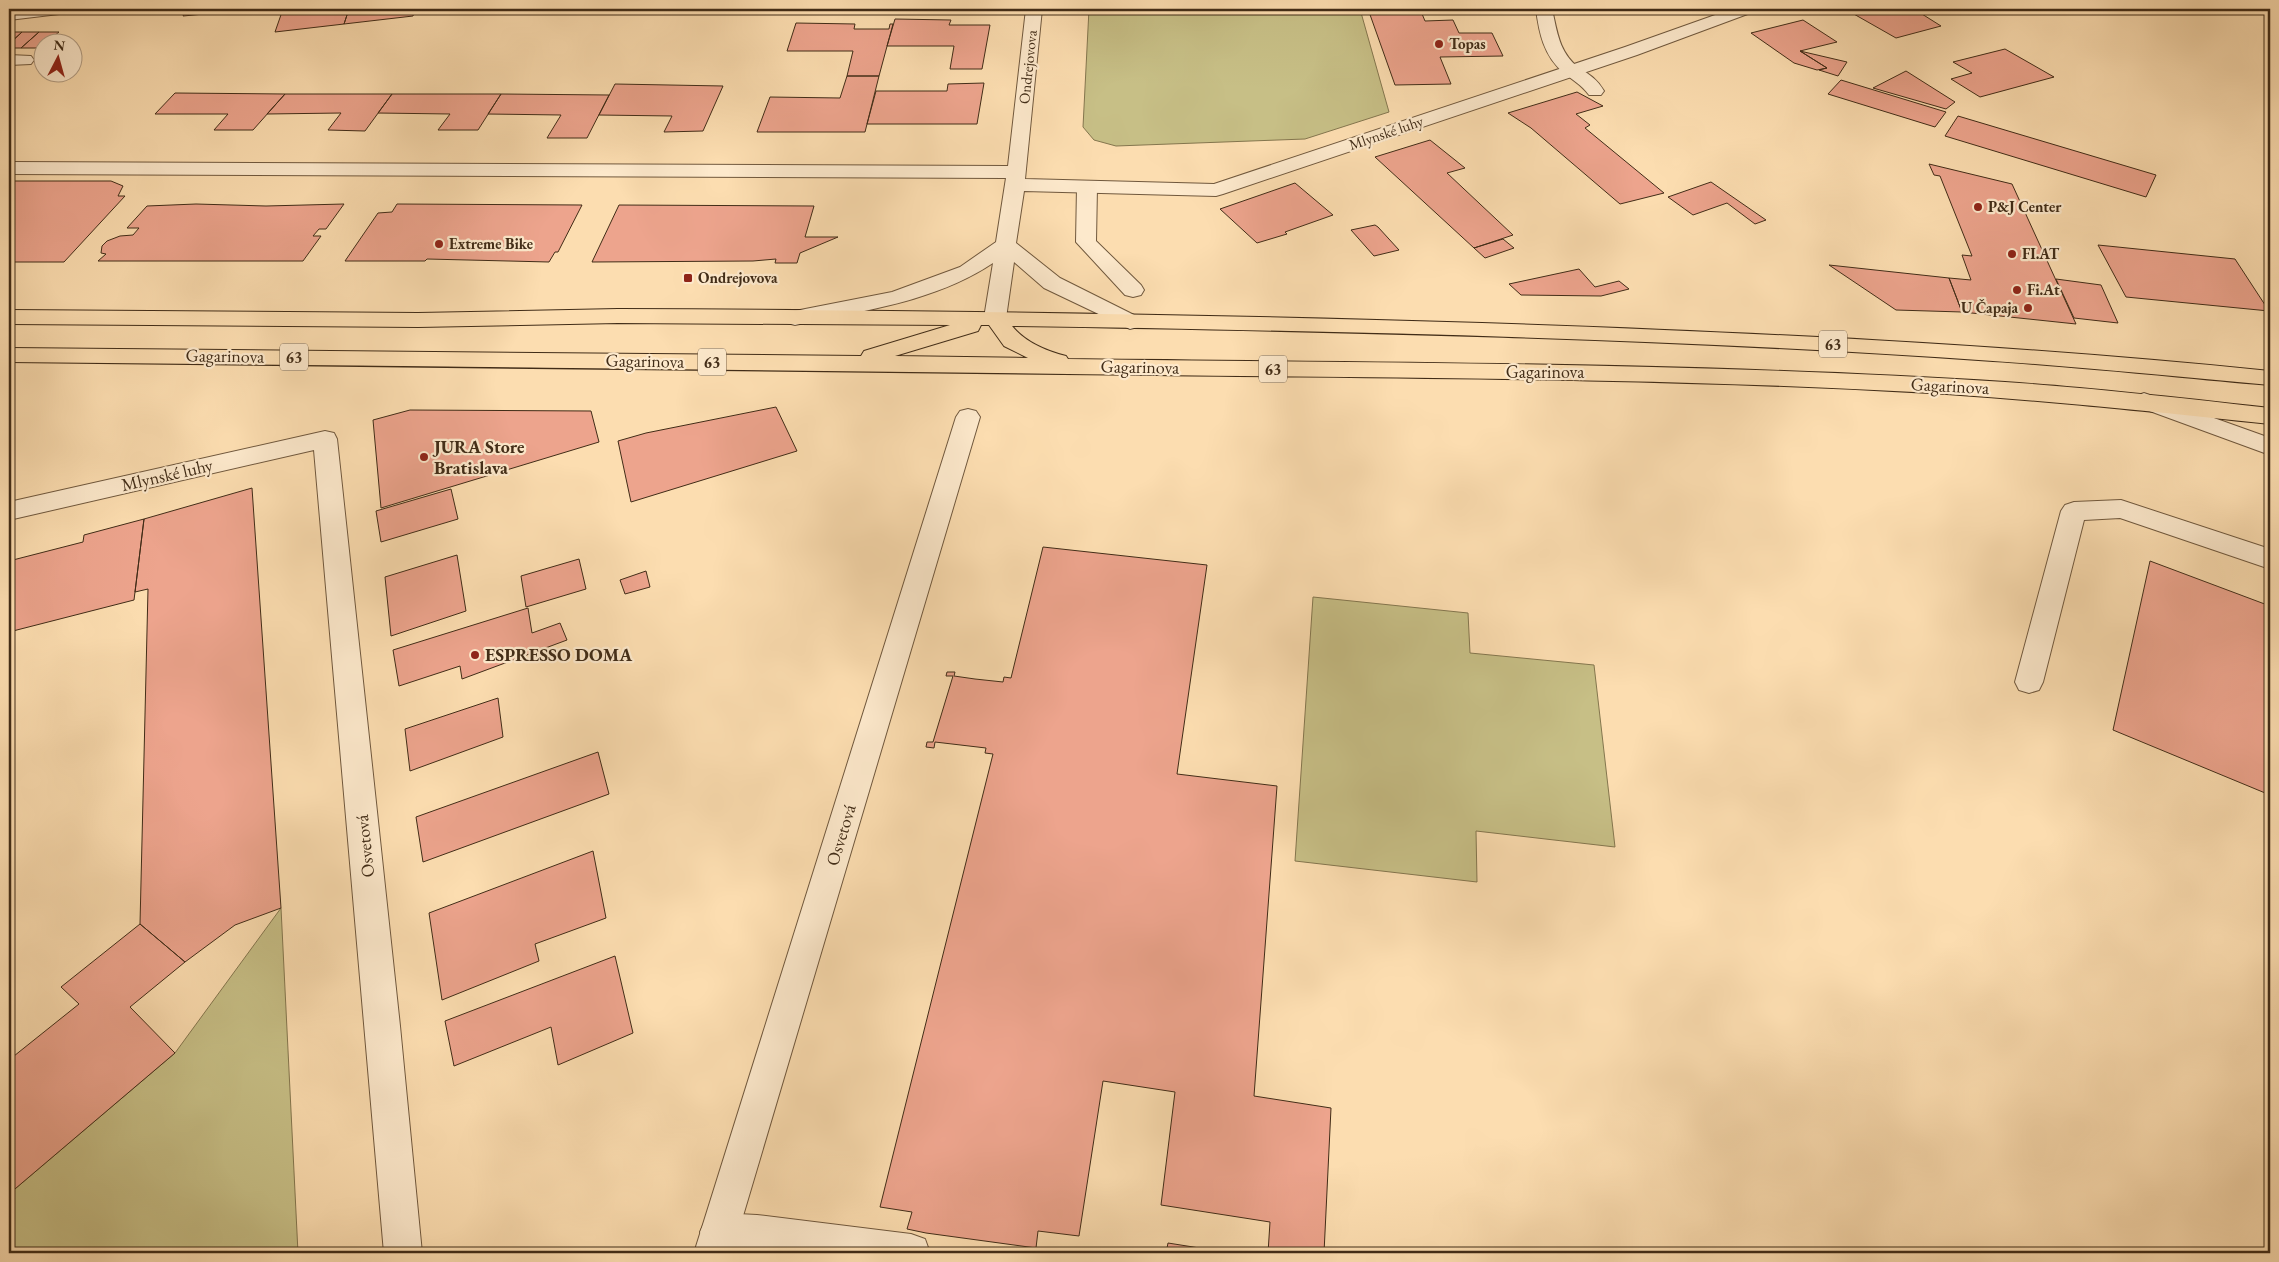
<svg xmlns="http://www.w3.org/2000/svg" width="2279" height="1262" font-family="'EB Garamond',serif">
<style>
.green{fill:#c7bf86;stroke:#84764e}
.building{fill:#eda48d;stroke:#412c17}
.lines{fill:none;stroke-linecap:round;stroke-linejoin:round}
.lane-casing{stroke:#70583d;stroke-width:2}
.street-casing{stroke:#70583d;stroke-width:2}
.primary-casing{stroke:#412c17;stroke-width:2}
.lane{fill:#fde9cc;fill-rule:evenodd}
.street{fill:#fde9cc;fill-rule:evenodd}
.primary{fill:#fcddb0;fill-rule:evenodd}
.poi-dot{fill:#8f2418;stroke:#fde9cc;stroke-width:2}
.labels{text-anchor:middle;stroke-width:4.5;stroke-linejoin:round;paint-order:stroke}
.far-poi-label{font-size:15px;font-weight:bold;fill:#412c17;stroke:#fde9cc;text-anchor:start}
.far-street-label{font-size:15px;fill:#412c17;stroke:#fde9cc}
.shield{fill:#fde9cc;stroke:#79654d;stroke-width:1}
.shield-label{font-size:16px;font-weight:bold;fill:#412c17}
.street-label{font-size:18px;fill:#412c17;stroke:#fde9cc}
.poi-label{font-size:18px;font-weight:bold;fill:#412c17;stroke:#fde9cc;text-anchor:start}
</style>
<rect width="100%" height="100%" fill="#fcddb0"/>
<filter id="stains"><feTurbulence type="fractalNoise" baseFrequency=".004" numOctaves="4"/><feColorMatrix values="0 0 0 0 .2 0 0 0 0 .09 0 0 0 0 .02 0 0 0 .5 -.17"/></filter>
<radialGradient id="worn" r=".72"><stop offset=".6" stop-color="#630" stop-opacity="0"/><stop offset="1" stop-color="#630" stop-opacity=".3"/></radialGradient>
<!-- green -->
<path class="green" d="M1089,9H1360L1389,112L1305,139L1116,146L1094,140L1083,127Z
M1313,597L1468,613L1470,653L1594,665L1615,847L1476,831L1477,882L1295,861Z
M281,908L298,1253H9V1194L175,1053Z"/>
<!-- building -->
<path class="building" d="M186,9H205L204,14L183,16Z
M205,9H226L225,11L204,14Z
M283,9H349L344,24L275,32Z
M349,9H415L413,16L344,24Z
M1368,9H1420L1425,21L1453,20L1459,33H1492L1503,56L1440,57L1451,84L1395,85Z
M1845,9H1914L1941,26L1896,38Z
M895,19L951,20L949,25H990L982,69H950L954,46H887Z
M1803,20L1837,42L1800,51L1827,68L1817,70L1794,63L1751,33Z
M796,23L855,24L854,29H889L890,24H893L879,76H847L853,51H787Z
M9,32H22L9,44Z
M22,32H39L21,48H9V44Z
M39,32H59L47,42H42L41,48H21Z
M2005,49L2054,77L1980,97L1951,79L1972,73L1953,62Z
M1800,51L1847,62L1838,76L1819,70L1827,68Z
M1906,71L1955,102L1946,109L1873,88Z
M847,76H879L865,132H757L770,97L840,98Z
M1841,80L1946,112L1935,127L1828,94Z
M984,83L977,124H867L876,91H947L948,84Z
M615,84L723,86L703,131L664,132L672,116L599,115Z
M1577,92L1603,106L1576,114L1590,125L1585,128L1664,193L1620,204L1531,128L1508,113Z
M175,93L285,94L253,130H214L228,114H155Z
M285,94H392L365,131L328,130L341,113L267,114Z
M392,94H501L478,130H438L450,114L378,113Z
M501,94L609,95L587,138H547L561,115L488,114Z
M1958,116L2015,133L2156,175L2146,197L1945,136Z
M1430,140L1465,168L1447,173L1513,235L1474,248L1375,157Z
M1929,164L2012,184L2076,324L1962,312L1949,278L1971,280L1962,255L1972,256L1940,176L1934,175Z
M9,181H111L123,186L118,196H125L64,262H9Z
M1711,182L1766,220L1755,224L1727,203L1693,215L1668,197Z
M1295,183L1333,215L1285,232L1287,234L1257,243L1220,209Z
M196,204L266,206L344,204L326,229H319L313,236H321L303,261H98L106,254L101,253L102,246L107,241L120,236L133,235L139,228H127L147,206Z
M397,204L582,205L558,252H555L549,262L427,259L425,261H345L378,213L392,212Z
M619,205L814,206L805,237H838L800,253L797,263H775L776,259L753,261L592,262Z
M1375,225L1378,227L1399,250L1374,256L1351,230Z
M1503,239L1514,248L1485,258L1474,248Z
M2098,245L2235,259L2269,311L2126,297Z
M1829,265L1949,278L1962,312L1896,310Z
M1579,269L1595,287L1619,281L1629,289L1601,296L1521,295L1509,284Z
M2056,279L2101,285L2118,323L2074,318Z
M776,407L797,451L631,502L618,441L646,433Z
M410,410L591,411L599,442L381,508L373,420Z
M252,488L281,908L235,925L185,962L140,924L148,589L135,592L144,519Z
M451,489L458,519L381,542L376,511Z
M144,519L134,600L9,632V561L83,542L84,535Z
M1043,547L1207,565L1177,774L1277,786L1254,1096L1331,1108L1324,1253H1268L1270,1222L1161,1205L1175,1092L1103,1081L1079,1236L1038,1231L1036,1248L926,1233L907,1229L912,1212L880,1207L993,754L985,753L986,748L935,742L934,748L926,747L927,742H933L953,676H946L947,672H955L954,676L975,679L1003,682L1004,677L1011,678Z
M457,555L466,611L391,636L385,577Z
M579,559L586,589L526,607L521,576Z
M2150,561L2270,606V795L2113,730Z
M646,571L650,587L625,594L620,580Z
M528,608L532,633L560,623L567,640L462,679L460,666L399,686L393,650Z
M498,698L503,737L410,771L405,729Z
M598,752L609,794L423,862L416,817Z
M593,851L606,918L535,944L539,961L442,1000L429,913Z
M140,924L185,962L130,1007L175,1053L9,1194V1060L79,1004L61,987Z
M615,956L633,1033L558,1065L551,1027L454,1066L445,1021Z
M1168,1243L1231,1253H1166Z"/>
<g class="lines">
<defs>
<path id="lane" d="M1536,9H1552C1557,31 1559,53 1579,68C1590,75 1597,79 1604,91L1601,95H1589C1581,84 1573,81 1563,72C1544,56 1539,33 1536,9Z
M9,55L31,56L34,60L31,64L9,65Z
M1087,181L1094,183L1097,187L1096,241L1141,285L1144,290L1141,295L1133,297L1125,295L1076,242L1077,187L1080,183Z
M2144,393L2270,438V455L2136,406L2132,401L2136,396Z
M2121,500L2270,549V569L2120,518L2084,520L2043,682L2039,690L2029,693L2019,690L2015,682L2061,511L2065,505L2074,502Z
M719,1213L757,1215L911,1234L925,1239L930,1253H758L719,1251L706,1245L700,1232L706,1219Z"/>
<path id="street" d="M20,9H67L65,12L59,14L9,20V10Z
M1026,9H1042L1025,179L1214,184L1625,47L1732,9H1755L1753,12L1637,55L1223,194L1216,196L1024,191L1016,243L1060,278L1138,317L1141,322L1138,327L1130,329L1044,288L1014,262L1006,318L1003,323L995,325L987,323L984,318L993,263C935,302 861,311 795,325L787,323L784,318L787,313L795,311L892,292L960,267L996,242L1006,178L9,174V162L1008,166Z
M968,409L976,411L980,417L732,1253H694L956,417L960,411Z
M325,431L334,433L337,439L400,1026L422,1253H384L314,450L9,520V502Z"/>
<path id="primary" d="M618,309C906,310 1194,314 1482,323C1745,332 2008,344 2270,371V385C2178,377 2085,367 1993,361C1667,338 1339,331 1012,326C1025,342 1046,351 1066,356L1068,359C1380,363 1693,362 2005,382C2094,388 2182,398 2270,408V424C2138,410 2006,396 1874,390C1635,378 1396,378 1157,375C775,370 392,366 9,362V348L861,356L864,351L950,325L618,323L418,327L9,324V310L418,313ZM981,325H989L1004,346L1028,358L895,356L978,331Z"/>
</defs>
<!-- lane casing -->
<use href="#lane" class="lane-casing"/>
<!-- street casing -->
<use href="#street" class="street-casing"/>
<!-- primary casing -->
<use href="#primary" class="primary-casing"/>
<!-- lane -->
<use href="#lane" class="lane"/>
<!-- street -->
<use href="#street" class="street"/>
<!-- primary -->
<use href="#primary" class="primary"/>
</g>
<!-- markers -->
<g class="poi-dot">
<circle cx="1439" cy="44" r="5"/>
<circle cx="1978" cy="207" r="5"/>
<circle cx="439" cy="244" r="5"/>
<circle cx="2012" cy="254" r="5"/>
<rect x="683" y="273" width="10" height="10" rx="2.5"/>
<circle cx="2017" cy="290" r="5"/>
<circle cx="2028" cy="308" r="5"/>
<circle cx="424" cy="457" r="5"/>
<circle cx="475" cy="655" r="5"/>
</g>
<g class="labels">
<!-- far-poi labels -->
<g class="far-poi-label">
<text x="1449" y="49">Topas</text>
<text x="1988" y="212">P&amp;J Center</text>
<text x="449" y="249">Extreme Bike</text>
<text x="2022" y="259">FI.AT</text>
<text x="698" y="283">Ondrejovova</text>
<text x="2027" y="295">Fi.At</text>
<text x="2018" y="313" text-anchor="end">U Čapaja</text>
</g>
<!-- far-street labels -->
<g class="far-street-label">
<text transform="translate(1028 67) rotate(-84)" y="5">Ondrejovova</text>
<text transform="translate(1386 133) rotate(-19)" y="5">Mlynské luhy</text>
</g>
<!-- shield labels -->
<g class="shield">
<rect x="1819" y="330.5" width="28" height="27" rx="4"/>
<rect x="280" y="343.5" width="28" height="27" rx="4"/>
<rect x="698" y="348.5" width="28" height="27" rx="4"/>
<rect x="1259" y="355.5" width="28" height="27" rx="4"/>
</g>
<g class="shield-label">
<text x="1833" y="350">63</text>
<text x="294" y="363">63</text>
<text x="712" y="368">63</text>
<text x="1273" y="375">63</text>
</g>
<!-- street labels -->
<g class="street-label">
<text transform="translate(225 356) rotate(1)" y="6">Gagarinova</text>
<text transform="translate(645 361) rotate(1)" y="6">Gagarinova</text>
<text transform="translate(1140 367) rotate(1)" y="6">Gagarinova</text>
<text x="1545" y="378">Gagarinova</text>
<text transform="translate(1950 386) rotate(3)" y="6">Gagarinova</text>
<text transform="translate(167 475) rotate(-13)" y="6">Mlynské luhy</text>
<text transform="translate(841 835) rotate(-73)" y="6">Osvetová</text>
<text transform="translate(365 846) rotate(-96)" y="6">Osvetová</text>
</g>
<!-- poi labels -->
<g class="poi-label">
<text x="434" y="453">JURA Store<tspan x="434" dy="21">Bratislava</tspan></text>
<text x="485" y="661">ESPRESSO DOMA</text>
</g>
</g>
<!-- margin -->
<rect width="2279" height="1262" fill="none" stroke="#fcddb0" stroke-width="30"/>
<rect x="10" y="10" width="2259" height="1242" fill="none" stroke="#412c17" stroke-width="2.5"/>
<rect x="15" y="15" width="2249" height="1232" fill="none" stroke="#412c17"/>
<!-- north arrow -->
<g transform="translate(58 58) rotate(6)"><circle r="24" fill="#fde9cc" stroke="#b29d84"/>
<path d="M0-4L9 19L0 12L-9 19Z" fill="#8f2418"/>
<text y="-8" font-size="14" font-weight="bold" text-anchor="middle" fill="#412c17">N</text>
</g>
<rect width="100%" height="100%" filter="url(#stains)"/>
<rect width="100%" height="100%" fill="url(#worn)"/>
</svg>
